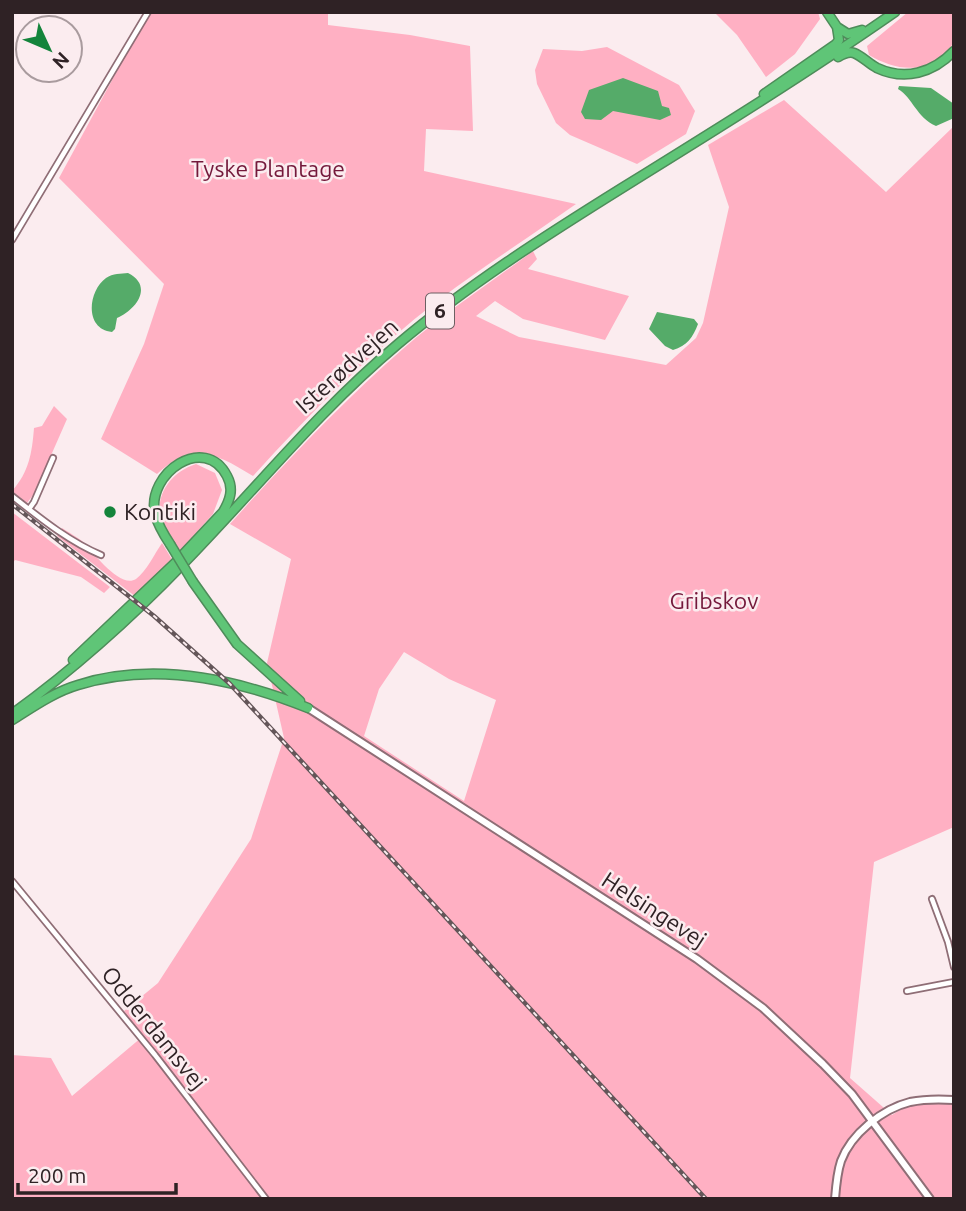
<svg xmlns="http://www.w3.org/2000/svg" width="966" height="1211" font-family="Ubuntu,sans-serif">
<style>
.green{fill:#ffb0c3;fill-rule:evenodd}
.water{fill:#55ab69}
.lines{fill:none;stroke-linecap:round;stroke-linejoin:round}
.street-casing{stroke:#8f6e76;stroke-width:8}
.secondary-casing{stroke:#8f6e76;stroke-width:10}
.highway-casing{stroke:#4e8c5a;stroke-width:11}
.street{stroke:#fff;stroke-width:4.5}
.secondary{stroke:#fff;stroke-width:6}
.highway{stroke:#5fc577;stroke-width:8}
.rail-casing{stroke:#645659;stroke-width:4.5}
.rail{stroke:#fbecef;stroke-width:2;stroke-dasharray:5;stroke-linecap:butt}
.highway-bridge-casing{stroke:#4e8c5a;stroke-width:11;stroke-linecap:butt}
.highway-bridge{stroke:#5fc577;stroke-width:8}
.poi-dot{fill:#14843b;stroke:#fbecef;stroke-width:2.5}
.labels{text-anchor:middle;stroke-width:5;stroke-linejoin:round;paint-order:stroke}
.shield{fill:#fbecef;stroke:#6c5f62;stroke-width:2}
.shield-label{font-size:21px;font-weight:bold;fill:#2f2225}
.park-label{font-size:23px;fill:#74193b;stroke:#fbecef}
.street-label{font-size:23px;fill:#2f2225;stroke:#fbecef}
.poi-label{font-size:23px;fill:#2f2225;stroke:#fbecef;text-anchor:start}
</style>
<rect width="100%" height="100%" fill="#fbecef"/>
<!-- green -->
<path class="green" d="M149,12H328V25L410,35L470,46L473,131L426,129L424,171L576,204C531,236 484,266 440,299C371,352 310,413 253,476C216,453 192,441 157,474L101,439L144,344L164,284L59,178Z
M714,12H818L820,19L795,54L766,77L737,35Z
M908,12H954C954,22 956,37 952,45C950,50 945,53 941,57C919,75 891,68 869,55L867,46Z
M607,47L679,85L695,111L686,134L637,164L570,135L556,123L537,84L535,70L543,49L582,51Z
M784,100L886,192L954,126V827L874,862L850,1078L892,1115C911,1101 931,1103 954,1103V1199H12V1055L51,1058L72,1096L142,1037L124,1011L158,983L251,839L284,738L267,663L291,559L230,524C285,463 342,402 404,348C444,313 490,283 533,251L537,259L528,269L629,296L605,340L523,319L495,301L476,316L519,337L666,365L696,338L703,323L729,207L708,145ZM404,652L449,679L496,700L464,801L364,736L379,689Z
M54,406L67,419L34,494L27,503L12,491C29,472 32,453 34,428L42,426Z
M196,464L215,473L222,490L213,514L179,552C174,544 168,537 164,529C151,500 168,473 196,464Z
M12,512L110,587L104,593L81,577L15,560L12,564Z
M62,528C69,533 78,537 84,543C94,553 120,589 136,579C146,572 155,553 162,543L173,561L136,597L57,536Z"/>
<!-- water -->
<path class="water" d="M623,78L658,91L662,106L669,108L671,115L660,120L613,111L601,120L585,119L581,112L589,90Z
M899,86L931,88L954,104V118L936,126C916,117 913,98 898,89Z
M128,273C154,286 136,310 117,318L115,329L112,332C84,329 88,291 106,278C113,273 121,274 128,273Z
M657,312L694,319L698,324C693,337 687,346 673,350L665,346L649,329Z"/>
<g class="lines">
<defs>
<path id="street" d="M12,240L148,12
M12,496C40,518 68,541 101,555
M29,509L34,502L53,458
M12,881L155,1055L266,1199
M932,899L948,942L954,967
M907,991L954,982"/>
<path id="secondary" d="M308,708L697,959L763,1008L823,1064L852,1094L930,1199
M835,1199C836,1186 837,1173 841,1161C851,1134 882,1109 910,1102C925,1099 939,1099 954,1100"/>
<path id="highway" d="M827,12L837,27L848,34L862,30
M838,57C843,54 848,51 854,53C862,56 869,64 877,68C905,81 933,73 954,51
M764,94L836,44L839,40L837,27
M193,582L237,644L300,701
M73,660L174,564L223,512C230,500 234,489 227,476C205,433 146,473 155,514C158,525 164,535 170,544
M12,714C74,669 131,618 183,564C256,489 317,412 398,344C468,285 545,236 622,188C714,131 806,74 895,12
M12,720C33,707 54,692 78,685C154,661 236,679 308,708"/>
</defs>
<!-- street casing -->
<use href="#street" class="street-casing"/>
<!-- secondary casing -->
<use href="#secondary" class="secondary-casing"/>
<!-- highway casing -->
<use href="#highway" class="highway-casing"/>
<!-- street -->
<use href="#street" class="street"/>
<!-- secondary -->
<use href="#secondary" class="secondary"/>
<!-- highway -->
<use href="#highway" class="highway"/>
<defs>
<path id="rail" d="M12,504L154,616L230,684L706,1199"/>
</defs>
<!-- rail casing -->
<use href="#rail" class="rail-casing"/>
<!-- rail -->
<use href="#rail" class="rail"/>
<defs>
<path id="highway-bridge" d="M170,544L193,582"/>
</defs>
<!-- highway-bridge casing -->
<use href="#highway-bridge" class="highway-bridge-casing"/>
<!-- highway-bridge -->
<use href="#highway-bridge" class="highway-bridge"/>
</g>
<!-- markers -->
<circle class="poi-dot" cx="110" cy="512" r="7"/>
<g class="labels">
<!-- shield labels -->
<rect class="shield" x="426" y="293.5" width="28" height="35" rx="5"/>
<g class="shield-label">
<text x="440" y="318">6</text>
</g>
<!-- park labels -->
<g class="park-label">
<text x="268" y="177">Tyske Plantage</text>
<text x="714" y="609">Gribskov</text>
</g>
<!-- street labels -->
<g class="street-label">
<text transform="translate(347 366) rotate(-42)" y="8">Isterødvejen</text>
<text transform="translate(654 910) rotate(33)" y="8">Helsingevej</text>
<text transform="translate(154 1028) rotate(51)" y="8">Odderdamsvej</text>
</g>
<!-- poi labels -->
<g class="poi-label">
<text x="124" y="520">Kontiki</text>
</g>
</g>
<!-- border -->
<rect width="966" height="1211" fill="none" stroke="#2f2225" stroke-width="28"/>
<!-- north arrow -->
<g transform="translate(49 49) rotate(134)"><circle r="33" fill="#fbecef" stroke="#a99b9e" stroke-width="2"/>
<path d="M0-5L12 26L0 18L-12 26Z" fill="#14843b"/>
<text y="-10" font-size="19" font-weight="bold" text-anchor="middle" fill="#2f2225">N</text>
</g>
<!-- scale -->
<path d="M18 1183v10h158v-10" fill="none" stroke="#2f2225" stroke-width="3.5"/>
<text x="28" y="1183" font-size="21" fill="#2f2225" stroke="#fbecef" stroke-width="5" paint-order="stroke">200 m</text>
</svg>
